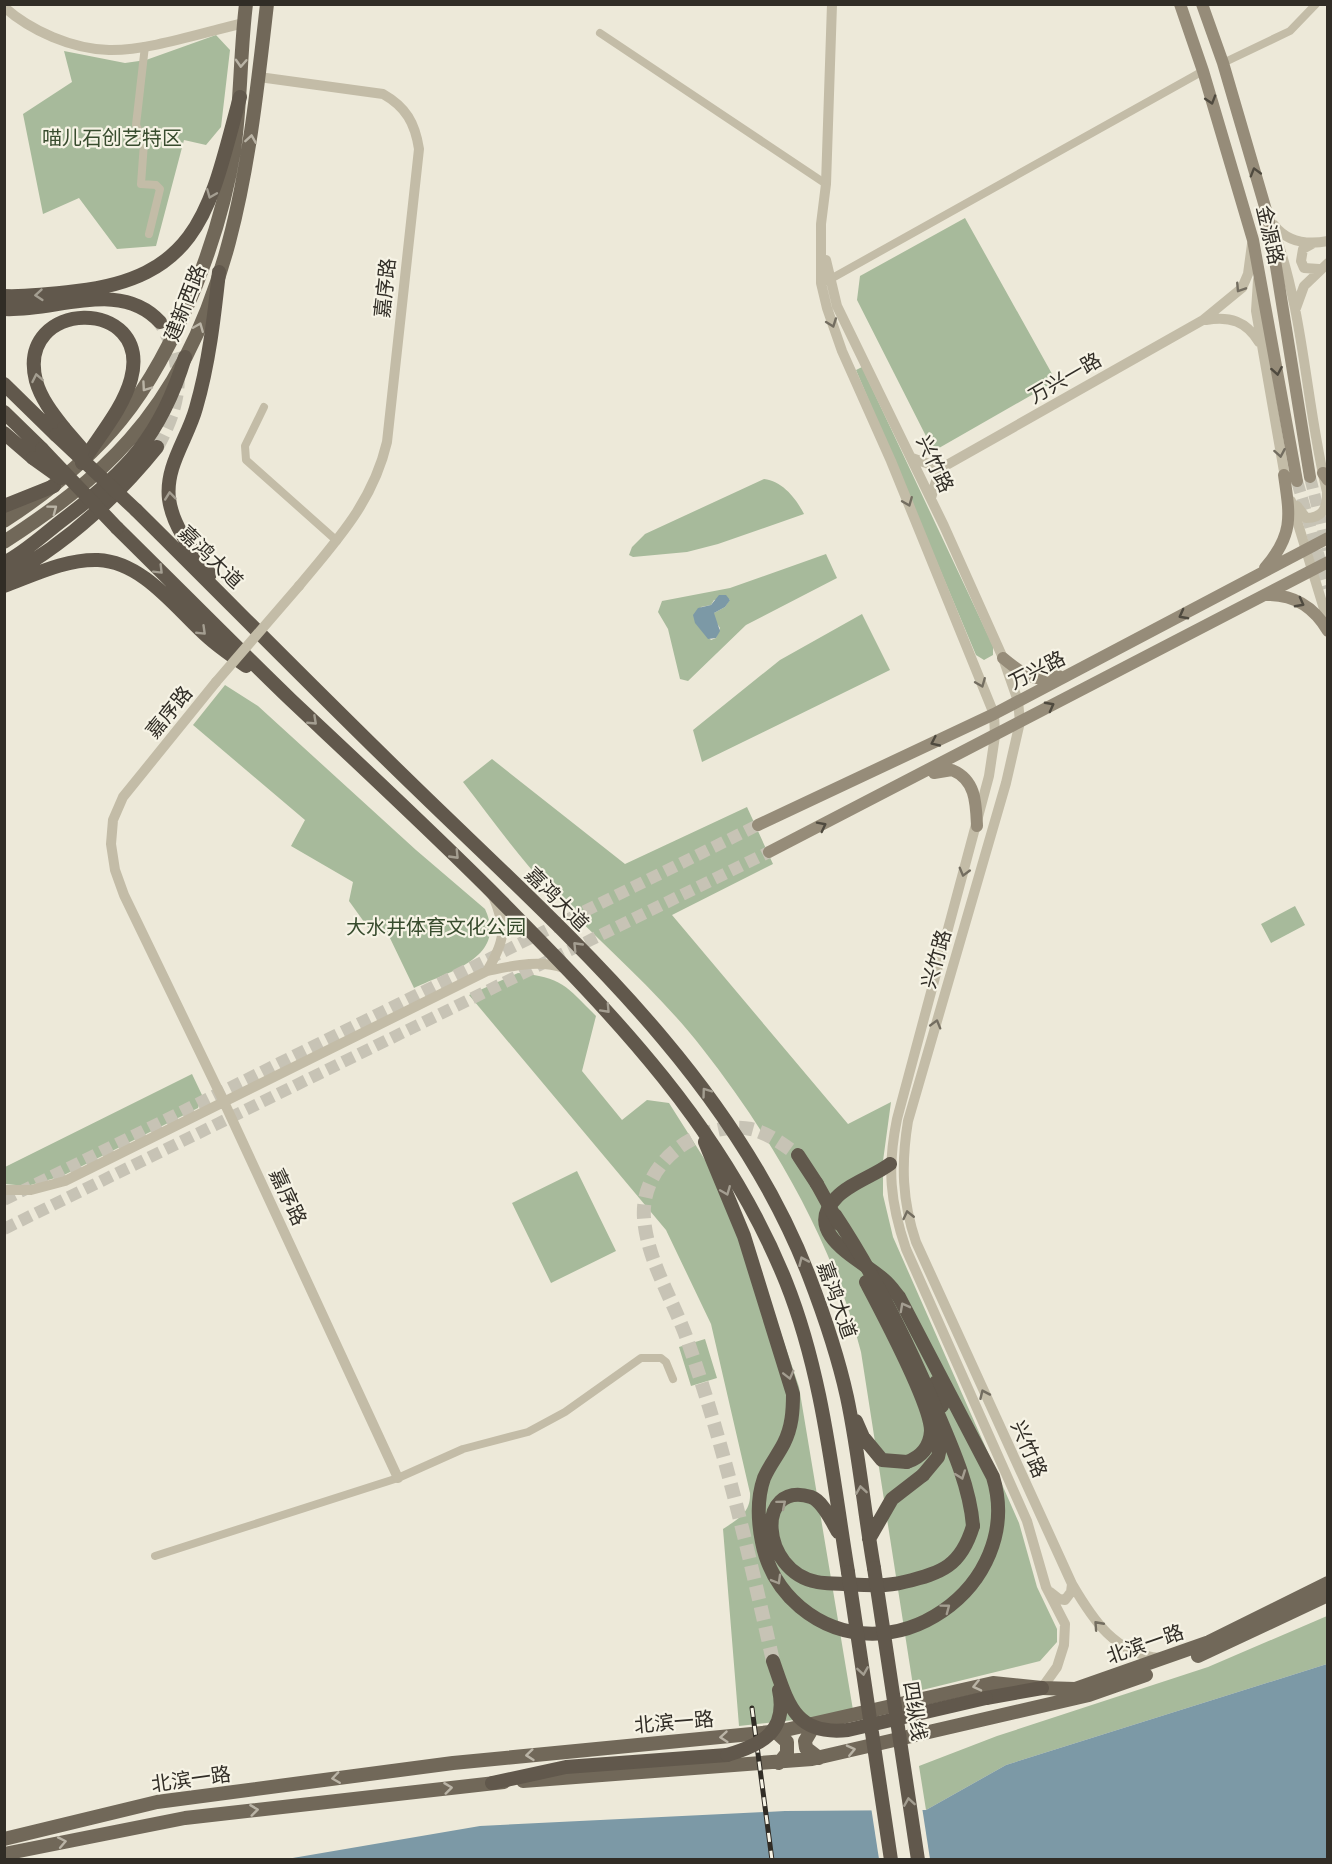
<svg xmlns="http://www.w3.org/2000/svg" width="1332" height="1864" font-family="'Space Grotesk','Noto Sans SC',sans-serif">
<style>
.green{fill:#a7ba9b;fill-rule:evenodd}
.water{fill:#7c99a6}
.pier{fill:#ede9d9}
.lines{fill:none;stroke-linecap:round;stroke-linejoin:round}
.secondary-tunnel{stroke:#c7c3b5;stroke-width:12;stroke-dasharray:12 6;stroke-linecap:butt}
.trunk-tunnel{stroke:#c7c3b5;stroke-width:14;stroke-dasharray:14 7;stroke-linecap:butt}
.minor{stroke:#c3bca7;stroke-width:8}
.tertiary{stroke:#c3bca7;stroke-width:10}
.secondary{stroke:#968c79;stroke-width:12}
.primary{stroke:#716859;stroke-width:14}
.trunk{stroke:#61584c;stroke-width:14}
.rail-casing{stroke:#312d26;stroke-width:5}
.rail{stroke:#f6f3e5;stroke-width:3;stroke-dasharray:9;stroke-linecap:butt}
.tertiary-bridge{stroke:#c3bca7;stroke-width:10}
.trunk-bridge{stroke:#61584c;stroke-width:14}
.oneway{stroke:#bab4a6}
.oneway2{stroke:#4f4a3f}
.oneway3{stroke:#a49e91}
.oneway4{stroke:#736d60}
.labels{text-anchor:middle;stroke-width:4.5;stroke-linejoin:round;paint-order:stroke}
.park-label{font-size:20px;fill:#384c2e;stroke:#f6f3e5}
.street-label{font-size:20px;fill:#312d26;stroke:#f6f3e5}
</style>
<rect width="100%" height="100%" fill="#ede9d9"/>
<!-- green -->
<path class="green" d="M216,35L230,50L221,127L206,145L184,140L156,246L117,249L79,198L43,214L23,114L72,82L64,51L125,63L146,60Z
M965,218L1056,381L939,448L931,446L857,300L860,276Z
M862,367L993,646V655L984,660L976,655L856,370Z
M764,479C782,481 796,498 804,514L718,544L687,552L633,557L629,555L632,547L645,534Z
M826,554L837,578L746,625L688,681L680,679L668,629L658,612L662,601L730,588ZM730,599L725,607L714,613V619L720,628L716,638L711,640L695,622L701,607L711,605L714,600Z
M862,614L890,670L702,762L693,730L780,660Z
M225,685L258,706L416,850L485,909C508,958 448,972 414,988L388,934L372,933L349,901L353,882L291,846L305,820L193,725Z
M492,759L625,864L747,807L773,864L672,915L848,1124L891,1102L883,1161V1195L893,1237L1019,1523L1037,1587L1057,1629V1642L1040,1661L914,1692L861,1352C833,1242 772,1137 702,1048C657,990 599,942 548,888C517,855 491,818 463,782Z
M1295,906L1305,925L1271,943L1261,924Z
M518,973C562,977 566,986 596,1016L582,1071L622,1120L647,1100L669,1103L712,1171L757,1262L799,1387L853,1710L813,1718L739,1726L723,1529C738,1519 751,1513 750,1493L711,1324L666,1230L469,995Z
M192,1074L202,1095L198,1108L62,1176L27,1186L5,1184V1167Z
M577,1171L616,1251L551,1283L512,1203Z
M705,1339L717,1378L691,1386L679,1347Z
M1327,1616V1664L1006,1765L926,1810L919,1766L997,1736L1208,1667Z"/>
<!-- water -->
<path class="water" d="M719,595H726L730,600L725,607L714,613L720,631L716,638L708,639L695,623L693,615L698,608L711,605Z
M1327,1664V1859L281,1860L480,1826L785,1811L926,1810L1006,1765Z"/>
<!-- pier -->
<path class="pier" d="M871,1807H922L930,1859H879Z"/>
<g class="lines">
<!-- secondary-tunnel -->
<path class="secondary-tunnel" d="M1310,477L1328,550
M1297,481L1328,588
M4,1200L758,825
M4,1229L769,852"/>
<!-- trunk-tunnel -->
<path class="trunk-tunnel" d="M157,447C181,403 187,366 160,322
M773,1661C749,1554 724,1445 688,1342C674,1301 647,1261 644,1218C640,1162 700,1120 751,1129C768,1133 784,1145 798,1155"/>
<!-- minor -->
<path class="minor" d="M600,33L826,184
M145,46L136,125L144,143L141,184L156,185L160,189L149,234
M1223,63L1290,31L1316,4
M827,281L1203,71
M264,407L245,446L246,460L337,541
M155,1556L398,1478L463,1449L528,1432L565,1412L641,1358H661L666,1362L673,1379"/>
<!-- tertiary -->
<path class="tertiary" d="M832,4L826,184L821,224V283L827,308L842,351L891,461L994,714L995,736L989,776L897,1119C887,1168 890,1202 906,1249L1027,1521L1046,1587L1065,1624L1064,1645L1057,1667L1042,1688
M4,7C31,31 72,49 109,50C148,51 204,32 244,23
M259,77L383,94C406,107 415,123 419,149L387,442C373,502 337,540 299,586
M1274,225C1287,242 1307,245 1328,241
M1274,231C1305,316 1306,409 1328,496
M1312,244L1303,249L1301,261L1304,268L1319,269
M826,260L837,306L944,526L1003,658L1018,701L1020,722L1006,783L908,1121C901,1164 902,1201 916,1242L1072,1584C1093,1620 1115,1654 1160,1658
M1258,280L1256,311L1286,483
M1296,308L1304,286L1328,263
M1206,320C1230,316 1246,321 1259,342
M912,458L929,464L945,466L936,481L931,498
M945,466L1203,320L1242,288L1248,274L1252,244
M1291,501L1328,622
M1297,506L1306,518C1323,518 1327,508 1327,493
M216,682L123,797L113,820L111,844L115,870L124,895L224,1102L398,1478
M487,971C505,941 507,929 493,896
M4,1190H31L65,1181L487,971C512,966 539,959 564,968
M1050,1592L1059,1599L1065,1600L1071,1592L1072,1584"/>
<!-- secondary -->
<path class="secondary" d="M1180,4L1203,71L1253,240L1297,481
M1202,4L1223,63L1268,217L1310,477
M1323,473L1328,480
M1265,568C1294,534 1290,516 1284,475
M1266,595C1294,594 1314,607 1328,631
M1003,658C1021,673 1035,684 1059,676
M934,773L952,770C976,780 976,803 977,826
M758,825L994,714L1328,538
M769,852L1328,562"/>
<!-- primary -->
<path class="primary" d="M4,521C105,455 151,396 196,285C213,242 227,195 234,150C241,102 240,53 246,4
M4,542C50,512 94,480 130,439C234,323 250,152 267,4
M1198,1656L1328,1595
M815,1724L805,1741L806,1748L819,1758
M776,1732L787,1742V1753L779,1763
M523,1781L812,1759L1089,1695L1146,1675
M4,1839L157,1802L453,1763L781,1731L993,1683L1042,1688L1075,1689L1209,1642L1328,1583
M4,1854L185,1818L504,1782"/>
<!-- trunk -->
<path class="trunk" d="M4,296C29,297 53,294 77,291C203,277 211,202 240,97
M4,309C55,312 120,278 160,322
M4,384L56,435
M4,412L42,449
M64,428C53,414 41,399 36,381C15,298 153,296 131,379C123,409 98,437 82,463
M4,433L33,458
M4,506L54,486
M136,510C229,602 321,696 415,787C565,933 732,1076 809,1276C824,1315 838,1356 847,1397C859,1453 864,1511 874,1568
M117,528C175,585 232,643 291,700C358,763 426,826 491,891C609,1011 722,1123 786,1282C823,1375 832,1474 848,1572
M4,563C25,552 42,536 60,522C125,473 161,437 185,357
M210,574C193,551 173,528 169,499C165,466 188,438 196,408C209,363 214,318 219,272
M4,578C63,546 115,499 157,447
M4,586C34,575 65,559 98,560C144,562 177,610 209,638C220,648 234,657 246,666
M705,1142L744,1236L793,1394C793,1411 792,1427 784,1443C778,1455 769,1466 764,1478C757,1498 758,1522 762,1542C767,1568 779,1589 800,1607C890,1682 1026,1586 993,1477L899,1297C894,1291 890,1285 884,1280C865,1261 800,1235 836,1198C850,1183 874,1176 890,1164
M798,1155L817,1184
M936,1382L942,1406
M856,1421L863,1437L882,1460L907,1462
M838,1532C832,1522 823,1501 811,1497C755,1480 760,1571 817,1582C825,1584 835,1583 844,1584C863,1585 885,1587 904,1582C942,1573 961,1566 973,1526
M869,1539L892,1499L923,1475
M986,1698L1042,1688
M492,1783L566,1767L727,1755"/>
<defs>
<path id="rail" d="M752,1708L772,1860"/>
</defs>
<!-- rail casing -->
<use href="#rail" class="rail-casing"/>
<!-- rail -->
<use href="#rail" class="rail"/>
<!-- tertiary-bridge -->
<path class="tertiary-bridge" d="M216,682L299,586"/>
<!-- trunk-bridge -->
<path class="trunk-bridge" d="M64,428L83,450
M56,435L136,510
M42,449L117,528
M33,458L61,478
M817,1184L839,1224
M835,1215C877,1278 909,1345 938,1414C953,1449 970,1488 973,1526
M866,1282C881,1311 931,1403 931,1431C930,1447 921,1457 907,1462
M923,1475L938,1457L944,1429
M874,1568L918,1860
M848,1572L891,1860
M773,1661C788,1704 795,1736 848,1730L986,1698
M727,1755C761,1745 788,1732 779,1690"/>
</g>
<!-- one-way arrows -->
<defs><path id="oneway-chevron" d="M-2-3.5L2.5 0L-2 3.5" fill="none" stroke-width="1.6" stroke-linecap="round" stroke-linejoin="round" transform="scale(1.5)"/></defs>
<g class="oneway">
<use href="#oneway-chevron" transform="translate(241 63) rotate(93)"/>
<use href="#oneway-chevron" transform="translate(251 139) rotate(-81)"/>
<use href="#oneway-chevron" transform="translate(199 327) rotate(-68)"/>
<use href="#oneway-chevron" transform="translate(146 387) rotate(125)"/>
<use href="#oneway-chevron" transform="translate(53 509) rotate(-37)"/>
<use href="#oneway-chevron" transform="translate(977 1686) rotate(167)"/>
<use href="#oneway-chevron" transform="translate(724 1737) rotate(175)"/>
<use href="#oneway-chevron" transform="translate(851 1750) rotate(-13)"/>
<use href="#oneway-chevron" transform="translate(530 1755) rotate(174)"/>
<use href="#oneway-chevron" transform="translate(336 1778) rotate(172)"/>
<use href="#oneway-chevron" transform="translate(448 1788) rotate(-7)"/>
<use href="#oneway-chevron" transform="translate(254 1810) rotate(-7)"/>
<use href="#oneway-chevron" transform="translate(62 1842) rotate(-11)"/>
</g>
<g class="oneway2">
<use href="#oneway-chevron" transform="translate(1211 100) rotate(73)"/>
<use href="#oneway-chevron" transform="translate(1255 172) rotate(-106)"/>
<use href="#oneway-chevron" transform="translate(1277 371) rotate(80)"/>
<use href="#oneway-chevron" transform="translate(1300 603) rotate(28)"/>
<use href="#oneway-chevron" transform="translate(1183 615) rotate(152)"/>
<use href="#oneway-chevron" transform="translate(1050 706) rotate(-28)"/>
<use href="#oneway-chevron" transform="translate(935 742) rotate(155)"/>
<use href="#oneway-chevron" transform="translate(822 826) rotate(-27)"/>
</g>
<g class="oneway3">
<use href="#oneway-chevron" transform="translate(211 194) rotate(112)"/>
<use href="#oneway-chevron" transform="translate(39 295) rotate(175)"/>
<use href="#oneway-chevron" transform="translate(37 378) rotate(-101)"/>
<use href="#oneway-chevron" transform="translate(170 496) rotate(-96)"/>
<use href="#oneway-chevron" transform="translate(159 570) rotate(45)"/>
<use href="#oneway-chevron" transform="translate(202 631) rotate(44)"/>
<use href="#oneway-chevron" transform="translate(313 721) rotate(43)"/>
<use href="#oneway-chevron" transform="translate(455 855) rotate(46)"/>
<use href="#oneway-chevron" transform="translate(577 946) rotate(-134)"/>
<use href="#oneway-chevron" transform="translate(606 1009) rotate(47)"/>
<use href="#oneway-chevron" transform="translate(706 1092) rotate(-126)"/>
<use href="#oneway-chevron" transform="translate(726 1191) rotate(68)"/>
<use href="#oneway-chevron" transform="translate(803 1261) rotate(-114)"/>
<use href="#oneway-chevron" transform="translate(904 1307) rotate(-118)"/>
<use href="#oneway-chevron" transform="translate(789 1375) rotate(76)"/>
<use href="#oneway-chevron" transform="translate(961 1475) rotate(70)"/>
<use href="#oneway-chevron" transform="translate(861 1490) rotate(-99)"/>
<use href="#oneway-chevron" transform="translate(782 1504) rotate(-40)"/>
<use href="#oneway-chevron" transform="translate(777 1580) rotate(60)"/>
<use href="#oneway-chevron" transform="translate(946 1608) rotate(-37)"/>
<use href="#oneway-chevron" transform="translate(863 1671) rotate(81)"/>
<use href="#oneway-chevron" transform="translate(909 1802) rotate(-99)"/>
</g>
<g class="oneway4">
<use href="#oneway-chevron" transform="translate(1240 288) rotate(123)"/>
<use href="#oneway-chevron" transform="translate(832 323) rotate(70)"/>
<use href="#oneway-chevron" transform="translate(1280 453) rotate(80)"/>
<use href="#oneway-chevron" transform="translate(908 502) rotate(68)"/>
<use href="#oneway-chevron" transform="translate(981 683) rotate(68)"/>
<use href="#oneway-chevron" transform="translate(964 872) rotate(105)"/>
<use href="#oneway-chevron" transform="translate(936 1024) rotate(-74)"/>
<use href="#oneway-chevron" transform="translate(908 1215) rotate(-103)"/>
<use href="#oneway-chevron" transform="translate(984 1394) rotate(-114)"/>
<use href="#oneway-chevron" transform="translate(1098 1625) rotate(-132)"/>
</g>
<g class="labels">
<!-- park labels -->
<g class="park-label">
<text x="112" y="145">喵儿石创艺特区</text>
<text x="436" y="934">大水井体育文化公园</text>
</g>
<!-- street labels -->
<g class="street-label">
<text transform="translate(1270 235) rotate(77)" y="7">金源路</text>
<text transform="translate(385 288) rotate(-84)" y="7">嘉序路</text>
<text transform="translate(185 303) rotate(-69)" y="7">建新西路</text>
<text transform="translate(1065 378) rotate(-30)" y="7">万兴一路</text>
<text transform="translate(935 464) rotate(65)" y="7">兴竹路</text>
<text transform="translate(211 557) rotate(44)" y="7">嘉鸿大道</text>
<text transform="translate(1037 670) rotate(-27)" y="7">万兴路</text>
<text transform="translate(169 712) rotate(-51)" y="7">嘉序路</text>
<text transform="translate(557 899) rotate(45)" y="7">嘉鸿大道</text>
<text transform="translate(936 959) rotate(-74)" y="7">兴竹路</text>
<text transform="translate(288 1197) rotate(65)" y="7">嘉序路</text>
<text transform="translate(837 1300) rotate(71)" y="7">嘉鸿大道</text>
<text transform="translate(1029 1449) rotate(66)" y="7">兴竹路</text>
<text transform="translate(1145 1644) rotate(-19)" y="7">北滨一路</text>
<text transform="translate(915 1711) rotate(81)" y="7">四纵线</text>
<text transform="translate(674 1722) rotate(-5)" y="7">北滨一路</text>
<text transform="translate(191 1779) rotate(-8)" y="7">北滨一路</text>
</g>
</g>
<!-- border -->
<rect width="1332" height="1864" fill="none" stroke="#312d26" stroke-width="12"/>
</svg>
